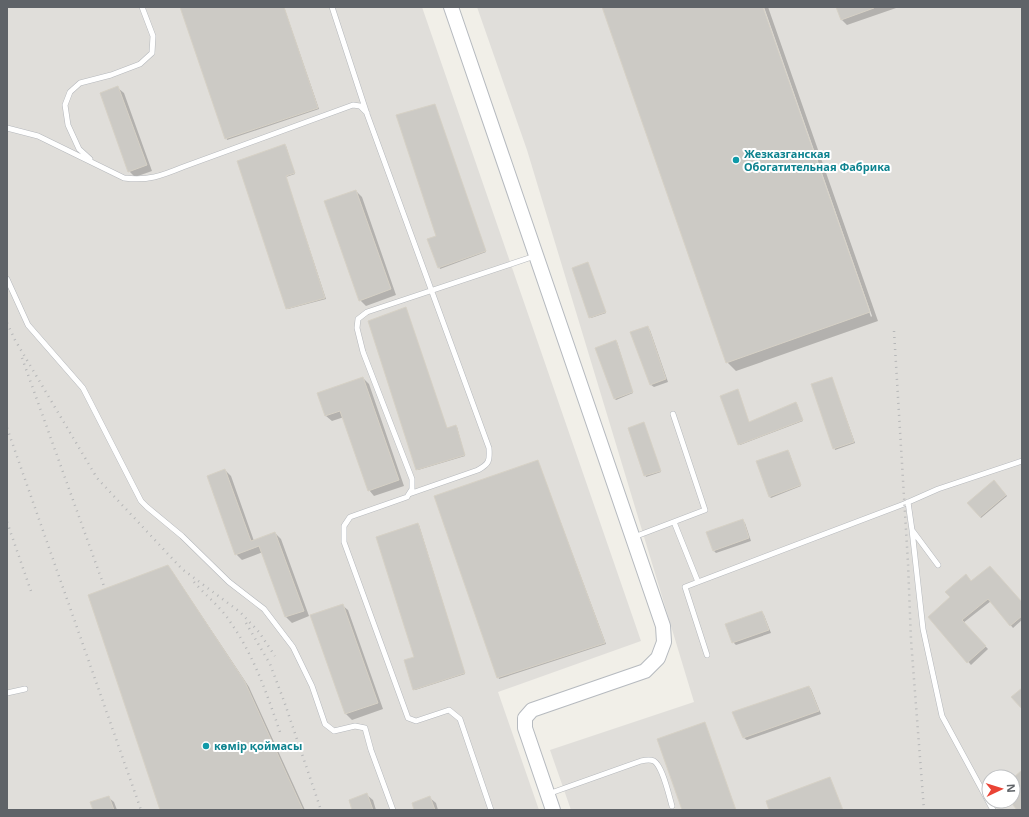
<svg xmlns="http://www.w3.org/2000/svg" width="1029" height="817" font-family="'Noto Sans',sans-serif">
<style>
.industrial{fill:#e0deda;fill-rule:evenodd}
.shadow{fill:#0003}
.building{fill:#cccac5;stroke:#d6d1c6}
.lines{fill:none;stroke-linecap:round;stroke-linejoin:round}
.lane-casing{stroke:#b5b8bc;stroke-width:6}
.secondary-casing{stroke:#b6babf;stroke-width:16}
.lane{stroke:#fff;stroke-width:5}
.secondary{stroke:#fff;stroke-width:14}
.rail{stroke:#b6b7b8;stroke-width:2.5;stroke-dasharray:1 5;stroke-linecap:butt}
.culture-dot{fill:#0f9aa8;stroke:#fff;stroke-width:1.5}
.labels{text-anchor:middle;stroke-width:4;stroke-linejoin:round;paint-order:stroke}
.culture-label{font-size:11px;font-weight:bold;fill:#0d838f;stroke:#fff;text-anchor:start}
</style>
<rect width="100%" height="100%" fill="#f1efe8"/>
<!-- industrial -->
<path class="industrial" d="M7,7H422L641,641L498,692L539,810H7Z
M477,7H1022V810H571L550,750L694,702L527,150ZM989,777H1013V801H989Z"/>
<!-- shadow -->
<path class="shadow" d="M182,7H284L319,109L227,140Z
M603,7H762L871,317L872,316L764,7H768L878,321L736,371L727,362Z
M837,7H899L847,25L841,19Z
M118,88L124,93L152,171L135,177L129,171Z
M435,105L486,252L440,269L429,240L438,237Z
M286,146L295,174L286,177L326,299L288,309L287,308Z
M356,191L362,197L396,295L366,306L360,300Z
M588,263L606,313L591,318L590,317Z
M406,308L447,429L457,427L465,456L418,470Z
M647,327L650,330L668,382L654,387L651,385L631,332Z
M617,342L633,393L616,400L615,399Z
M363,378L369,384L404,486L374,496L369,490L344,417L332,421L326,416Z
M832,378L855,443L835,450L812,385Z
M738,390L749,423L797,404L803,421L740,445Z
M644,423L661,472L646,477L629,428Z
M789,452L801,486L771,498L770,497Z
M538,461L606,644L499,679L435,497Z
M225,470L231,476L254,541L275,533L281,539L309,616L292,623L286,617L263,552L242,560L236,554Z
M994,481L1007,496L981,518L969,503Z
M742,520L745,523L751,541L716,553L714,551Z
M419,525L465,674L415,690L414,689L415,658Z
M168,567L172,571L249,687L305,810H161Z
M971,582L1022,603V620L1013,628L991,601L963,623L988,649L971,665L929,617L951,598Z
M342,605L348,610L383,709L352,720L346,714L311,616Z
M762,612L764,615L771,633L736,645L733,642Z
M809,687L811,689L821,714L747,740L744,738L734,712Z
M367,795L373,800L376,810H353Z
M108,797L114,802L117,810H94Z
M430,798L436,803L438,810H415Z"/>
<!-- building -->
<path class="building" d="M180,7H284L318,108L225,139Z
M602,7H763L870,312L726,363Z
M836,7H874V8L841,20Z
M118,86L147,165L128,172L100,93Z
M435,104L486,251L438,268L427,239L436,236L396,115Z
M285,144L295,173L286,176L325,298L286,309L237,161Z
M356,190L391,289L359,301L324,201Z
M588,262L606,312L589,318L572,268Z
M406,307L447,428L456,425L465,455L416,470L368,321Z
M648,326L666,379L650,385L630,332Z
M616,340L633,392L614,399L595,348Z
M363,377L399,480L368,491L340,411L325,416L317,393Z
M832,377L854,442L833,449L811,384Z
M738,389L749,422L796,402L803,420L738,445L720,396Z
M644,422L661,471L644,476L628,428Z
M788,450L801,485L769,497L756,461Z
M538,460L605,643L497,678L434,496Z
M225,469L251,541L275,532L304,611L285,617L259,546L235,555L207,476Z
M994,480L1006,495L980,517L967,503Z
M743,519L749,538L713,551L706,532Z
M418,523L465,673L413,690L404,660L414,657L376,537Z
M168,565L245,682L303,810H160L88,595Z
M990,566L1022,602V616L1010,626L988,599L962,620L986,646L967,663L928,617L950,597L945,592L966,574L971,581Z
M343,604L378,703L345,714L310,615Z
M762,611L769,630L732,643L725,624Z
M809,686L819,711L743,738L732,712Z
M1022,688V709L1011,697Z
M705,722L736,810H682L657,739Z
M1022,770V810H1017L1013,805V778Z
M830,777L843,810H769L766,801Z
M367,793L373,810H352L349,800Z
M109,796L114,810H93L90,802Z
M430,796L435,810H414L412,803Z"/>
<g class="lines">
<defs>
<path id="lane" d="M332,7L367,114L489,448C490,461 489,464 478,470L409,494
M7,128L38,136L124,178C148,181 161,176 183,167L353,105L360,106L367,113
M90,159L79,149L68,125L65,105L70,92L80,83L111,75L140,64L152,53L153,36L142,7
M7,279L28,325L83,388L141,501L147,507L182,536L229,582L264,609L293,647L312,686L325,724L334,731L355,726L365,728L371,750L393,810
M908,502L912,530L938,565
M674,522L698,582L685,587L707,655
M912,530L923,629L942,716L993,810
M634,537L705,510L673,414
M698,582L904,504L938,489L1022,461
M7,693L25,689
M548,794L641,761C645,760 650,759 654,761C663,767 669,796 672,806
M491,810L460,719L449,710L416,721L408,718L344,542V526L350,517L407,497L412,489V479L363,352L357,328L358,319L367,312L535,256"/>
<path id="secondary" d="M451,7L663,626L664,642L658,658L645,671L532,710L525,718V728L553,810"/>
</defs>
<!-- lane casing -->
<use href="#lane" class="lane-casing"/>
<!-- secondary casing -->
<use href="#secondary" class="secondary-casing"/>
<!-- lane -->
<use href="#lane" class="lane"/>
<!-- secondary -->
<use href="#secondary" class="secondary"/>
<!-- rail -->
<path class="rail" d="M7,323L15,340L97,478L182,569L240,612L259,632L275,656
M894,331L908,563L911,640L924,810
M22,358L105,589
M7,428L141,810
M7,522L32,594
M194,582C206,596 221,607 231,623C254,656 267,694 280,732
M246,623L270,664L284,701L321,810"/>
</g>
<!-- markers -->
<g class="culture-dot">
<circle cx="736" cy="160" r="4"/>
<circle cx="206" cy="746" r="4"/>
</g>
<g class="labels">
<!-- culture labels -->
<g class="culture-label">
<text x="744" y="158">Жезказганская<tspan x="744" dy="13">Обогатительная Фабрика</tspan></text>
<text x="214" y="750">көмір қоймасы</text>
</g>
</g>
<!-- border -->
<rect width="1029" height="817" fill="none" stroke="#5f6368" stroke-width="16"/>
<!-- north arrow -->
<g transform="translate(1001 789) rotate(86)"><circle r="19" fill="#ffffff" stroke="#bfc1c3"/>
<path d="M0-3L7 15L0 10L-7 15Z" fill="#ea4335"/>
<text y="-6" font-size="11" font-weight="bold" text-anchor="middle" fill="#5f6368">N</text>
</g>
</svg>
